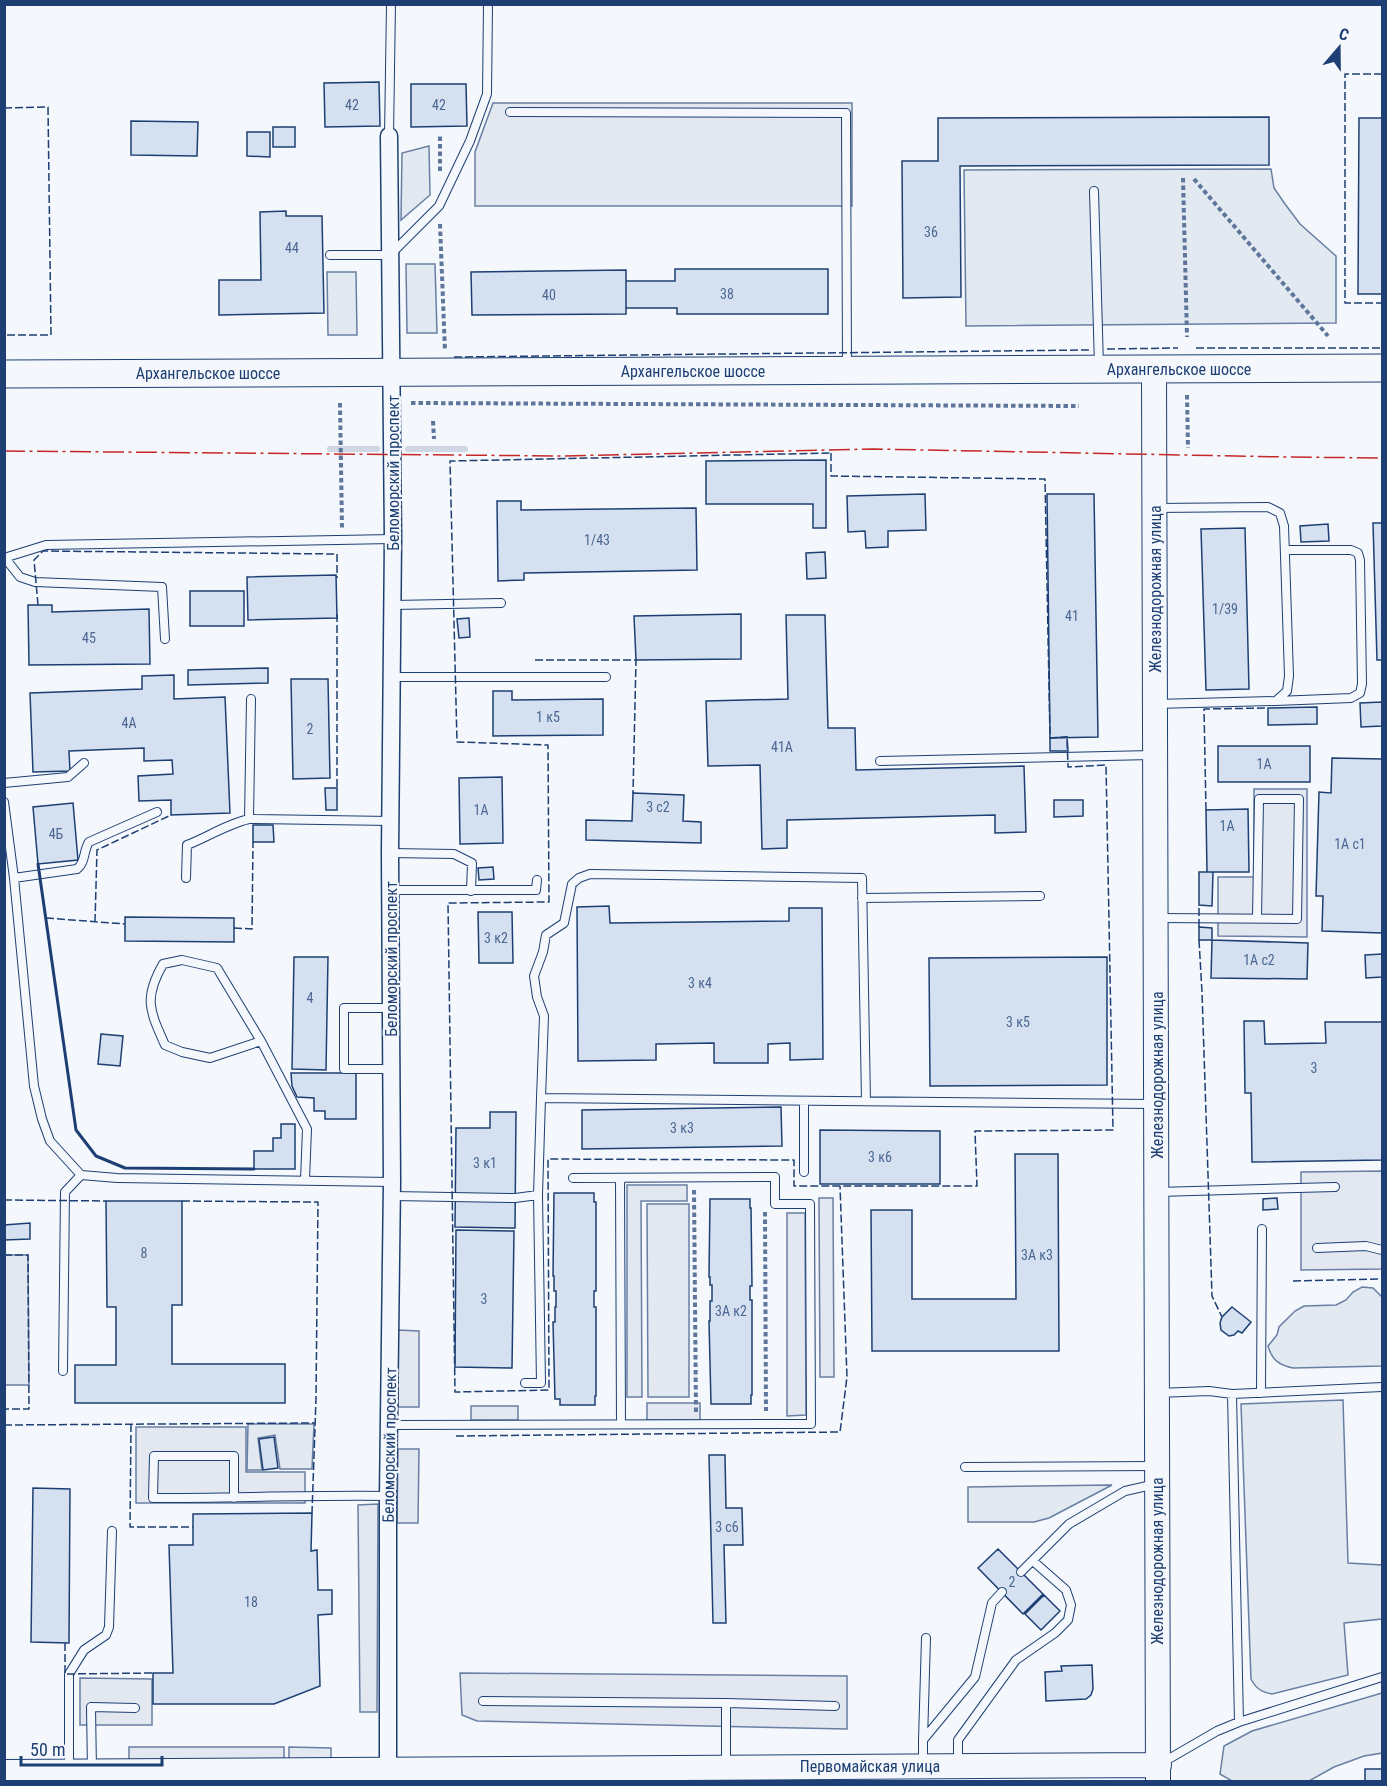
<svg xmlns="http://www.w3.org/2000/svg" width="1387" height="1786" font-family="'Roboto Condensed',sans-serif">
<style>
.green{fill:#e3e9f0;stroke:#687fa3;stroke-width:1.5}
.parking{fill:#e3e8f0;stroke:#687fa3;stroke-width:1.5}
.lines{fill:none;stroke-linecap:round;stroke-linejoin:round}
.stream{stroke:#cfd7e4;stroke-width:6}
.building{fill:#d5e0f0;stroke:#1d3f73;stroke-width:1.5}
.lane-casing{stroke:#1d3f73;stroke-width:10}
.street-casing{stroke:#1d3f73;stroke-width:19}
.secondary-casing{stroke:#1d3f73;stroke-width:26}
.primary-casing{stroke:#1d3f73;stroke-width:29}
.path{stroke:#5e769c;stroke-width:4;stroke-dasharray:4.5 3;stroke-linecap:butt}
.lane{stroke:#f4f7fb;stroke-width:8}
.street{stroke:#f4f7fb;stroke-width:16}
.secondary{stroke:#f4f7fb;stroke-width:24}
.primary{stroke:#f4f7fb;stroke-width:27}
.fence{stroke:#1d3f73;stroke-width:1.5;stroke-dasharray:8 3;stroke-linecap:butt}
.wall{stroke:#1d3f73;stroke-width:3}
.power{stroke:#c62828;stroke-width:1.5;stroke-dasharray:21 4.5 3 4.5;stroke-linecap:butt}
.labels{text-anchor:middle;stroke-width:4.5;stroke-linejoin:round;paint-order:stroke}
.number-label{font-size:14px;fill:#4b6792}
.street-label{font-size:16px;fill:#1d3f73;stroke:#f4f7fb}
</style>
<rect width="100%" height="100%" fill="#f4f7fb"/>
<!-- green -->
<path class="green" d="M429,146L430,195L401,220L402,153Z
M1271,169L1274,188L1285,204L1300,224L1336,256V323L966,326L964,170Z
M406,264H435L437,333H407Z
M327,272H356L357,335H328Z
M647,1204H689V1397H648Z
M5,1255H28L29,1385H5Z
M1362,1287L1373,1288L1382,1297V1366L1293,1368C1279,1365 1272,1360 1268,1346L1277,1335L1279,1327L1295,1311L1304,1306L1336,1305L1346,1300L1353,1292Z
M1343,1400L1348,1563L1382,1565V1619L1344,1623L1348,1675L1272,1694C1262,1692 1256,1689 1251,1679L1241,1404Z
M248,1424H314L312,1469H280L275,1435L258,1438L262,1470H247Z
M1112,1485L1049,1518L1034,1522H968V1487Z
M1382,1693V1753L1364,1756L1334,1767L1309,1781H1232L1220,1774L1224,1746L1252,1731Z
M289,1747L331,1748V1764H289Z"/>
<!-- parking -->
<path class="parking" d="M493,103H852V206H475V152Z
M1254,789H1307V937L1218,936V877H1254Z
M1382,1171V1269L1301,1270V1172Z
M627,1185H687V1201H641L642,1397H627Z
M819,1198H833L834,1377H820Z
M787,1213H805L806,1415L787,1416Z
M398,1330L419,1331V1407H398Z
M647,1403H700V1420H647Z
M471,1406H518V1420H471Z
M136,1427H246V1472H305V1503H136Z
M398,1449H419L418,1523H397Z
M378,1504L377,1712H360L358,1505Z
M460,1673L847,1676V1729L477,1721L462,1715Z
M80,1678L152,1679V1725H80Z
M129,1747H284V1766L129,1767Z"/>
<g class="lines">
<!-- stream -->
<path class="stream" d="M330,449H377
M408,449H465"/>
</g>
<!-- building -->
<path class="building" d="M379,82L380,126L325,127L324,83Z
M411,84H466L467,126L411,127Z
M1269,117V165L960,166L961,297L903,298L902,161H938V118Z
M1359,118H1382V294H1358Z
M131,121L198,122L197,156L131,155Z
M273,127H295V147H273Z
M247,132H270V157L247,156Z
M286,211V216H322L324,313L219,315V280H261L260,212Z
M675,269H828V314H677V308H626V281H675Z
M626,270V314L472,315L471,272Z
M826,460V528H813V504H706V461Z
M925,494L926,530L888,531V547L866,548L865,531L848,532L847,496Z
M1047,494H1094L1098,737L1050,738Z
M497,501H521V510L696,508L697,570L524,573V580L498,581Z
M1373,523H1382V660H1377Z
M1328,524L1329,541L1301,542L1300,526Z
M1245,528L1249,689L1206,690L1201,529Z
M825,552L826,578L807,579L806,553Z
M336,575L337,618L248,620L247,577Z
M190,591H244V626H190Z
M28,605H52V612L149,609L150,664L29,665Z
M741,614V659L636,660L634,616Z
M786,615H825L828,728H855L856,770L1024,766L1026,832L995,833V815L787,820V848L762,849L760,765L708,766L706,701L788,699Z
M469,618L470,637L459,638L457,619Z
M268,668V683L188,685V670Z
M174,675V699L225,697L230,813L171,815V800L139,801L138,776L173,774L172,760L144,761V748L69,751L70,771L33,772L30,693L142,689V676Z
M291,679H328L330,778L293,779Z
M493,691H512V700L603,699V735L493,736Z
M1382,702V726L1361,727L1360,703Z
M1317,707V724L1268,725V708Z
M1067,737L1068,751H1050V738Z
M1218,746H1310V782H1218Z
M1332,758L1382,759V933L1322,931L1323,896H1316L1319,792L1331,793Z
M502,777L503,843L460,844L459,778Z
M325,788H337V810H326Z
M633,793L684,795L683,821L701,822V843L586,840V820L632,821Z
M1054,800H1083V816L1054,817Z
M73,803L78,860L38,864L33,807Z
M1248,809L1249,872H1207L1206,810Z
M253,825H273L274,842H253Z
M493,867L494,879L479,880L478,868Z
M1199,872H1213L1212,906L1199,905Z
M609,906L610,923L789,921V908H822L823,1059L790,1060V1043L768,1044V1063H714V1043L656,1044V1060L578,1061L577,907Z
M478,912H512L513,963H479Z
M125,917L234,918V942L125,941Z
M1199,927L1212,928V940H1199Z
M1212,940L1308,943L1307,979L1211,978Z
M1382,954V977L1366,978L1365,955Z
M294,957H328L326,1070L292,1069Z
M1107,957V1085L930,1086L929,958Z
M1244,1021H1264L1265,1044L1326,1043L1325,1022H1382V1160L1252,1162L1251,1093H1245Z
M101,1034L123,1036L120,1066L98,1064Z
M291,1073H356V1119H325V1111H314V1098L297,1097L292,1086Z
M781,1107L782,1146L582,1149V1110Z
M490,1112H516L515,1228L455,1227L456,1128H490Z
M281,1124H295V1169H254V1151H273V1138H281Z
M820,1130L940,1131V1184H820Z
M1015,1154H1058L1059,1351H872L871,1210H912V1299H1016Z
M554,1193H594V1202H596V1291H594V1307H596V1396H595V1405H560V1399H555L553,1322H555V1307H556V1291H554V1276H553Z
M1277,1198L1278,1209L1263,1210V1199Z
M710,1199H750V1208H751L752,1286H750V1300H752V1395H751V1404H711L709,1321H710V1301H712V1285H710V1277H709Z
M106,1201H182V1305H172V1364H285V1403H75V1365H116V1307H107Z
M30,1223V1239L4,1240V1225Z
M456,1230L514,1231L512,1368L455,1367Z
M1232,1307L1251,1322L1242,1333L1238,1331L1234,1335L1229,1336L1221,1330L1220,1323L1222,1317Z
M274,1437L278,1468L263,1470L259,1439Z
M709,1455H725L726,1508H742L743,1545H724L726,1623H713Z
M33,1488L70,1489L69,1643L31,1642Z
M312,1513L311,1551L317,1550L318,1590H332V1614L318,1615L320,1686L274,1704H153V1673H173L169,1545H193V1514Z
M998,1549L1043,1594L1023,1614L978,1568Z
M1044,1595L1060,1611L1041,1630L1025,1614Z
M1092,1665L1093,1689L1091,1695L1086,1699L1046,1701L1045,1672L1062,1671L1061,1666Z
M1365,1769H1382V1782H1365Z"/>
<g class="lines">
<defs>
<path id="lane" d="M510,112L846,113L847,367
M389,136L391,4
M1094,191L1099,366
M330,255H390L439,206L470,141L487,94L488,4
M1155,508L1268,507L1280,513L1284,526L1289,676L1287,691L1276,701L1155,704
M4,558L46,545L393,539
M5,558L20,577L35,582L162,587L165,639
M393,605L501,603
M392,677H606
M1276,701L1351,698L1360,693L1362,684L1360,560L1358,553L1351,550H1285
M880,761L1152,755
M4,783L68,777L84,763
M4,802L14,878L34,1086L42,1119L50,1141L81,1175L117,1178L392,1182
M249,819L251,699
M390,853L454,854L472,863L471,891
M14,878L77,869C86,862 83,851 89,842L157,812
M186,878L187,845C208,837 227,824 249,819L391,821
M391,890H536L537,880
M862,898L1040,896
M1156,918L1297,919L1299,799H1259L1257,918
M391,1008H344V1069H391
M261,1041L210,1058L182,1052L165,1045C150,1011 143,999 163,964L182,960L217,968L261,1041L307,1129L305,1180
M541,1098L544,1016L537,997L534,976L543,952L546,935L564,923L572,884L579,878L590,874L862,878L866,1101
M804,1101V1172
M620,1178L621,1424
M1158,1192L1335,1187
M392,1196L515,1198L538,1195
M1317,1248L1366,1246L1382,1250
M63,1371L65,1192L81,1175
M525,1383H541L538,1195L541,1098L1153,1104
M1158,1393L1209,1391L1232,1394L1382,1387
M1261,1393L1262,1229
M1232,1394L1239,1722
M389,1425L811,1424L810,1204H775V1177L573,1178
M965,1467L1156,1466
M234,1498V1456H154L153,1498C231,1498 310,1495 388,1496
M1021,1572L1069,1524L1125,1491L1156,1484
M483,1701L726,1703L835,1706
M923,1740L926,1638
M1160,1764L1217,1731L1239,1722L1382,1677
M726,1765V1703
M923,1765V1740L975,1677L992,1603L1002,1592
M958,1765V1740L1016,1660L1055,1633L1068,1620L1071,1605L1066,1590L1033,1561
M69,1769V1674L84,1650L106,1635L109,1627L112,1531
M92,1771L91,1707L135,1708"/>
<path id="street" d="M388,1781V1496L392,1182L390,853L393,539L389,136"/>
<path id="secondary" d="M1154,369L1158,1782
M4,1772L1159,1765"/>
<path id="primary" d="M4,374L1382,368"/>
</defs>
<!-- lane casing -->
<use href="#lane" class="lane-casing"/>
<!-- street casing -->
<use href="#street" class="street-casing"/>
<!-- secondary casing -->
<use href="#secondary" class="secondary-casing"/>
<!-- primary casing -->
<use href="#primary" class="primary-casing"/>
<!-- path -->
<path class="path" d="M440,171V134
M1183,178L1187,337
M1194,179L1328,336
M440,224L445,351
M1187,395L1188,448
M340,403L342,528
M411,403L1079,406
M433,421L434,439
M694,1190L696,1414
M765,1212L766,1411"/>
<!-- lane -->
<use href="#lane" class="lane"/>
<!-- street -->
<use href="#street" class="street"/>
<!-- secondary -->
<use href="#secondary" class="secondary"/>
<!-- primary -->
<use href="#primary" class="primary"/>
<!-- fence -->
<path class="fence" d="M1382,74H1345V303H1382
M4,108L48,107L51,335H4
M1196,348H1382
M1107,349L1178,348
M454,357L1089,350
M831,453V476L1045,479L1050,738L1067,737L1068,767L1106,765L1113,1130L975,1131L977,1186H794V1160L548,1159L549,1390L455,1392L448,903L549,902L548,745L457,742L450,461Z
M38,605L34,560L43,551L337,554V578
M337,614V788
M535,660H636L633,793
M1206,810L1204,709L1268,708
M46,918L125,924
M95,922L97,850L171,815
M1199,927V905
M234,928L252,929L253,842
M1199,940L1202,992L1212,1296L1222,1317
M4,1200L106,1201
M182,1201L318,1202L316,1398L312,1513
M4,1255H28L29,1409H4
M1293,1281L1382,1279
M131,1424L130,1527H193
M4,1425L315,1423
M456,1436L840,1432L847,1377L840,1186
M65,1643V1674L153,1673"/>
<!-- wall -->
<path class="wall" d="M38,864L76,1130L96,1156L125,1168L254,1169"/>
<!-- power -->
<path class="power" d="M4,451L562,456L874,449L1287,457L1382,458"/>
</g>
<g class="labels">
<!-- number labels -->
<g class="number-label">
<text x="352" y="110">42</text>
<text x="439" y="110">42</text>
<text x="931" y="237">36</text>
<text x="292" y="253">44</text>
<text x="727" y="299">38</text>
<text x="549" y="300">40</text>
<text x="597" y="545">1/43</text>
<text x="1225" y="614">1/39</text>
<text x="1072" y="621">41</text>
<text x="89" y="643">45</text>
<text x="548" y="722">1 к5</text>
<text x="129" y="728">4А</text>
<text x="310" y="734">2</text>
<text x="782" y="752">41А</text>
<text x="1264" y="769">1А</text>
<text x="658" y="812">3 с2</text>
<text x="481" y="815">1А</text>
<text x="1227" y="831">1А</text>
<text x="56" y="839">4Б</text>
<text x="1350" y="849">1А с1</text>
<text x="496" y="943">3 к2</text>
<text x="1259" y="965">1А с2</text>
<text x="700" y="988">3 к4</text>
<text x="310" y="1003">4</text>
<text x="1018" y="1027">3 к5</text>
<text x="1314" y="1073">3</text>
<text x="682" y="1133">3 к3</text>
<text x="880" y="1162">3 к6</text>
<text x="485" y="1168">3 к1</text>
<text x="144" y="1258">8</text>
<text x="1037" y="1260">3А к3</text>
<text x="484" y="1304">3</text>
<text x="731" y="1316">3А к2</text>
<text x="727" y="1532">3 с6</text>
<text x="1012" y="1587">2</text>
<text x="251" y="1607">18</text>
</g>
<!-- street labels -->
<g class="street-label">
<text x="1179" y="375">Архангельское шоссе</text>
<text x="693" y="377">Архангельское шоссе</text>
<text x="208" y="379">Архангельское шоссе</text>
<text transform="translate(393 473) rotate(-90)" y="6">Беломорский проспект</text>
<text transform="translate(1155 589) rotate(-90)" y="6">Железнодорожная улица</text>
<text transform="translate(391 959) rotate(-90)" y="6">Беломорский проспект</text>
<text transform="translate(1157 1075) rotate(-90)" y="6">Железнодорожная улица</text>
<text transform="translate(389 1445) rotate(-89)" y="6">Беломорский проспект</text>
<text transform="translate(1157 1561) rotate(-90)" y="6">Железнодорожная улица</text>
<text x="870" y="1772">Первомайская улица</text>
</g>
</g>
<!-- border -->
<rect width="1387" height="1786" fill="none" stroke="#1d3f73" stroke-width="12"/>
<!-- north arrow -->
<g transform="translate(1339 48) rotate(20)" stroke="#f4f7fb" stroke-width="4.5" paint-order="stroke">
<path d="M0-4.5L10 22L0 15L-10 22Z" fill="#1d3f73"/>
<text y="-9" font-size="16" font-weight="bold" text-anchor="middle" fill="#1d3f73">С</text>
</g>
<!-- scale -->
<path d="M21 1756v9h141v-9" fill="none" stroke="#1d3f73" stroke-width="3"/>
<text x="30" y="1756" font-size="18" fill="#1d3f73" stroke="#f4f7fb" stroke-width="4.5" paint-order="stroke">50 m</text>
</svg>
